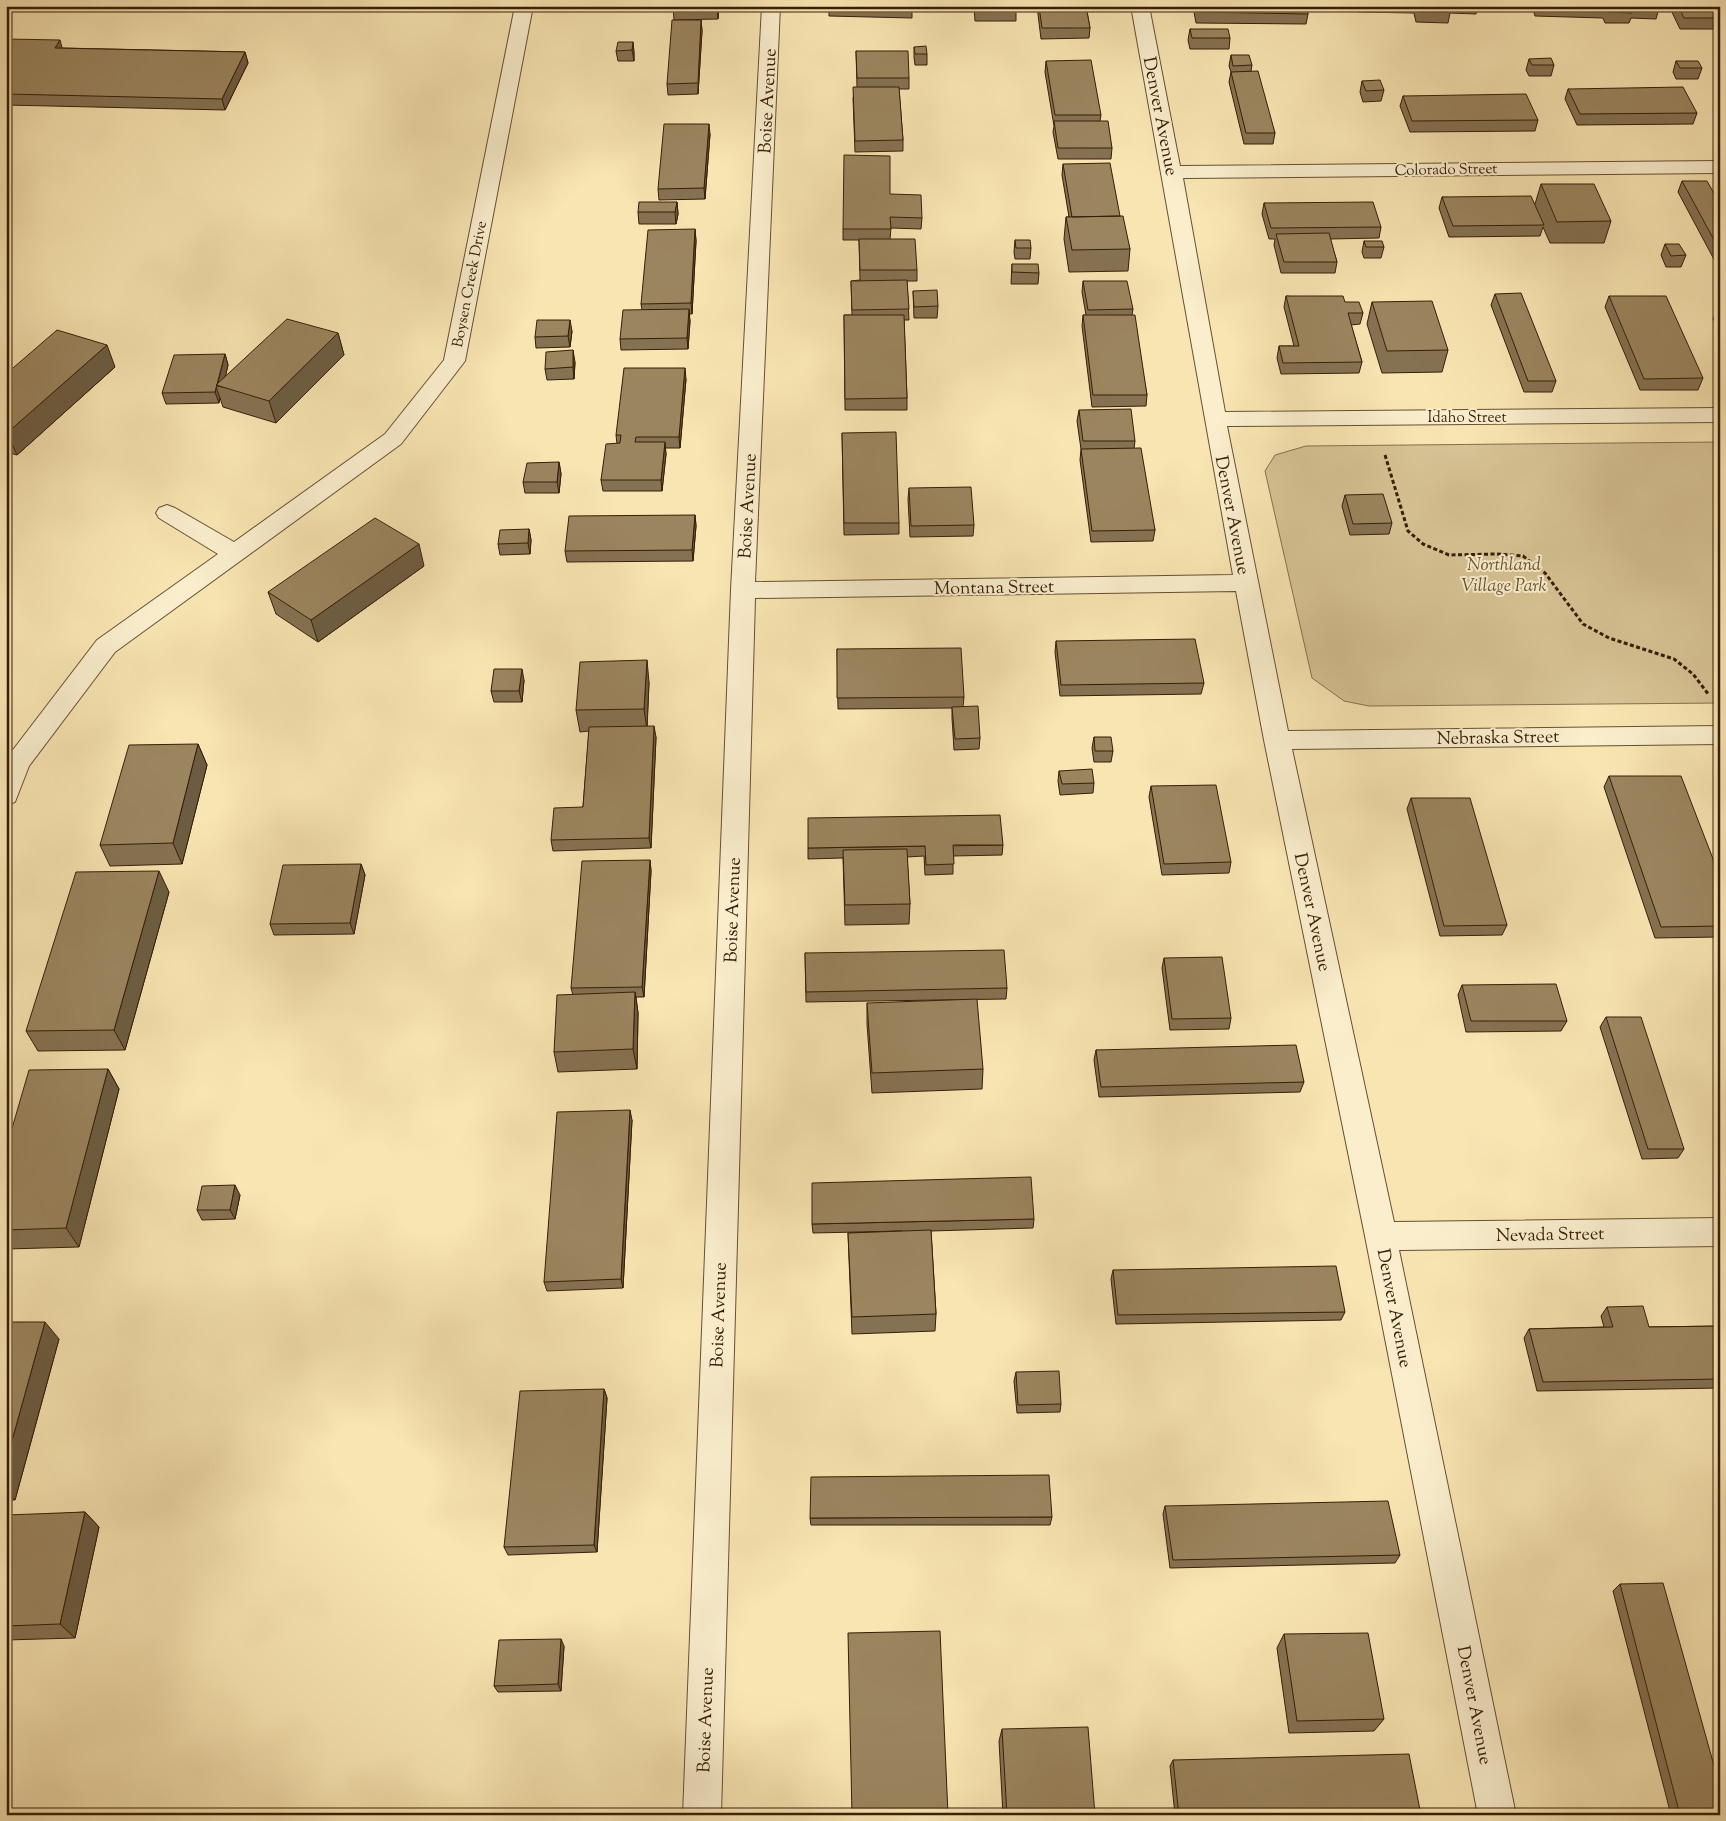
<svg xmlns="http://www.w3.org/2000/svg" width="1726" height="1821" font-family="'Sorts Mill Goudy',serif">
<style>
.green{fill:#d7c395;stroke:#86704e}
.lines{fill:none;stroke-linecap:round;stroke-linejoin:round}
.street-casing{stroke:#665031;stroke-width:2}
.path{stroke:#361e06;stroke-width:3;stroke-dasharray:4 2.5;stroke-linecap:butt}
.street{fill:#faeecd;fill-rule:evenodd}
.wall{fill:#857252;stroke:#361e06}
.shaded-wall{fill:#6c5d42;stroke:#361e06}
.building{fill:#9b855f;stroke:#361e06}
.labels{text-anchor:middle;stroke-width:4;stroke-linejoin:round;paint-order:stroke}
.far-street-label{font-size:15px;fill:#361e06;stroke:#faeecd}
.street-label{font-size:18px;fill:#361e06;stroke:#faeecd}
.park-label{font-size:18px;font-style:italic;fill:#665031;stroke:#faeecd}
</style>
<rect width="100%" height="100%" fill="#f8e5b2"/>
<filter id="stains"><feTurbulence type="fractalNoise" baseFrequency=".004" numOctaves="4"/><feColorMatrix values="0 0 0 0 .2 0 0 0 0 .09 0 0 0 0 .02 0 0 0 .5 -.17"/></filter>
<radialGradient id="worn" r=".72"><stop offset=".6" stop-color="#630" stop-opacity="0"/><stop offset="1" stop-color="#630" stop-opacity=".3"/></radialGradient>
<!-- green -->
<path class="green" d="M1720,442V703L1369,706L1344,701L1312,678L1265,471L1275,455L1306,446Z"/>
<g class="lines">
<defs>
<path id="street" d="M515,6H533L465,361L401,444L115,652L29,766L15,802L6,805V759L97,640L218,554L159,518L156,513L159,508L167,505L175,508L234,542L385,434L444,360Z
M762,6H780L755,582L1233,575L1131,6H1149L1180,166L1720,161V173L1183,178L1225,412L1720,408V422L1227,426L1288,731L1720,726V744L1292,749L1394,1222L1720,1218V1246L1399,1250L1516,1815H1478L1365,1236L1264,740L1236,591L755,598L721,1815H683L731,590Z"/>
</defs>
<!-- street casing -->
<use href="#street" class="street-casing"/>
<!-- path -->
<path class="path" d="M1385,455L1408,531L1423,544L1449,555L1496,554L1523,556L1545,573L1583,624L1609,638L1674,659L1693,674L1709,695"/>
<!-- street -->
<use href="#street" class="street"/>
</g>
<!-- wall -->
<path class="wall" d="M622,6H644L643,9L623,10Z
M673,6H719L718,19L674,20Z
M829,6H912V18L829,16Z
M974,6H1016V21H975Z
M1037,6H1086L1090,28L1089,38L1041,39Z
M1193,6H1306L1308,14L1306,24L1196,23Z
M1356,6H1478L1476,14L1450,13L1448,23L1416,22L1414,13L1358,12Z
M1532,6H1659V8L1656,19L1631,18L1629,23H1605L1603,18L1535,16Z
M1669,6H1720V29H1680Z
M701,20L702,31L698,94L668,95L667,84Z
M1190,29L1230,38L1229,49H1190L1188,40Z
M6,39L62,48L245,52L248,63L225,110L6,105Z
M1719,39H1720V57L1715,49Z
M633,42L634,53V61H618L616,51Z
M914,47L927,54V65H915L914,57Z
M856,51L909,78V89H899L903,140V151L855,152L853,98L857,87Z
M1231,55L1252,65L1251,71L1275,133L1273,144H1244L1229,82L1231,72L1229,66Z
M1529,59L1554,65L1551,76H1529L1526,70Z
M1046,61L1101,115L1100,121L1112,148L1111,159H1058L1053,132L1054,126L1045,72Z
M1676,61L1702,68L1698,79H1676L1673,72Z
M1362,81L1384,90L1381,101L1363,102L1360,92Z
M1568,89L1697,113L1693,124L1577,125L1565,99Z
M1403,96L1538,120L1535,131L1410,132L1400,106Z
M710,134L705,199L659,200L658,189Z
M1063,164L1120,216L1130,249L1128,271L1069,272L1064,239L1066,217H1069L1062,175Z
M1682,181L1720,204V265H1717L1678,192Z
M1541,184L1611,221L1604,243H1550L1543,227L1540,236L1449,237L1439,208L1442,197L1535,204Z
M890,194L922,218L921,229L891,228L890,239L917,270V281H907L909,320H904L907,398V410H845L844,315H852L851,281L860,280L859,240H843V229Z
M677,202L678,214L676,224H639L638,212Z
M1264,203L1381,227L1379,238L1330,239L1337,262L1335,273H1281L1274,245L1275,239H1269L1262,214Z
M695,229L696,241L692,314H689L690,321L688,349L621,350L620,339L642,310L641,304Z
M1015,240L1031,248L1030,259H1015L1014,252Z
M1364,241L1384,247L1381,258H1364L1362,252Z
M1665,244L1686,255L1681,267H1666L1661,255Z
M1012,264L1039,273L1038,284H1011Z
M1083,281L1133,309L1132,315L1147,395L1146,406L1092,407L1082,326L1083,315H1086L1082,292Z
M913,291L938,306L937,318H914Z
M1495,294L1556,381L1552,392H1524L1491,305Z
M1286,296L1345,302L1363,313L1360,324L1351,325L1362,362L1359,373L1281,374L1277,358L1279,346H1294L1284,307Z
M1609,296L1703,378L1698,390H1640L1605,307Z
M1372,302L1448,350L1442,372L1382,373L1367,324Z
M1718,308H1720V332L1713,319Z
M572,331L570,347L536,348L535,337Z
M338,333L344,355L276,423L223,407L220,398L219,403L166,404L162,393L225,354L228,365L225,377Z
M575,362L574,379L547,380L545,369Z
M115,367L17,455L6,452V374Z
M686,379L680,448H665L666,454L662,491H603L601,480L617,444L616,435Z
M1079,410L1135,441L1134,448L1155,530L1153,541L1091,542L1080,460L1081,449L1077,421Z
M842,433L899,523V534L844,535Z
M559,462L561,474L559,493H525L523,482Z
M909,488L974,525L973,536L910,537L908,499Z
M1345,495L1392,523L1389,534L1350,535L1342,506Z
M695,515L696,526L693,561L567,562L565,551Z
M529,529L531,540L530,554L500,555L498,544Z
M424,566L318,642L276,614L268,592Z
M1056,641L1204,683L1201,694L1060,696L1055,652Z
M837,649L964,697L963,707L980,738L979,749L954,750L952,718V708L838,709Z
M524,680L522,702H494L491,691Z
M649,682L647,726L656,737L651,848L553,851L551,840L583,807L589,731L580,732L576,710Z
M1094,737L1113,751L1111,762H1094L1092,748Z
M198,744L207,765L182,864L110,866L100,845Z
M1059,771L1094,783L1093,793L1060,795L1058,781Z
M1609,776L1720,877V937L1655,938L1604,787Z
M1151,786L1231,862L1229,873L1162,875L1149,797Z
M1411,798L1507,925L1502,935L1440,936L1407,809Z
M1003,845L1002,855L953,856V874L925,875L924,856L907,857L910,904L909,924L845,925L843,858L808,859V848Z
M650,860L651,871L644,997H636L638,1013L637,1069L558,1072L554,1052L573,995L571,988Z
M361,864L365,875L354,934L274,935L270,924Z
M169,892L125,1050L38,1051L26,1031Z
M805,953L1007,988L1006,999L806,1002Z
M1164,958L1231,1018L1229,1029L1170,1030L1162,968Z
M1462,985L1567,1021L1561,1031L1466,1032L1458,995Z
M867,1003L983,1069L982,1089L872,1093L867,1024Z
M1606,1017L1684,1149L1678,1158L1642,1159L1600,1027Z
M1096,1050L1304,1082L1300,1092L1099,1097L1094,1060Z
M108,1069L119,1089L79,1247L6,1249V1149Z
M632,1120L623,1288L547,1291L544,1282Z
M240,1195L235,1219L202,1220L197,1210Z
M1034,1219L1033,1228L931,1231L936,1314L935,1331L852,1334L848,1233L902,1231L813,1233L812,1224Z
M1113,1270L1345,1312L1341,1320L1116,1324L1111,1279Z
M1607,1307L1649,1327L1720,1326V1388L1537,1391L1524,1338L1529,1329L1604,1327L1601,1316Z
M6,1322L59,1339L15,1500H6Z
M1016,1372L1061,1404L1060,1412L1017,1413L1014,1381Z
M604,1389L607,1398L597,1552L508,1555L504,1547Z
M1165,1506L1400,1555L1395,1563L1170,1568L1163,1514Z
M85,1512L99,1527L75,1638L6,1640V1517Z
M1052,1517L1050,1525H811L810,1518Z
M1620,1584L1720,1815H1671L1613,1591Z
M1284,1634L1384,1719L1374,1731L1289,1733L1277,1648Z
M564,1646L561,1691L498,1692L494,1686Z
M1002,1729L1095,1815H1003L999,1741Z
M1173,1760L1421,1815H1175L1170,1766Z"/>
<!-- shaded-wall -->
<path class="shaded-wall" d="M717,6H719L718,19L717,9Z
M701,20L702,31L698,94V83Z
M60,40L63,51L55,48Z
M633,42L634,53V61L632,50Z
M245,52L248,63L225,110L222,99Z
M709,124L710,134L705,199L704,188Z
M677,202L678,214L676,224L675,212Z
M695,229L696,241L692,314L691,303Z
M689,309L690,321L688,349L687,338Z
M570,320L572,331L570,347L568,336Z
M338,333L344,355L276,423L269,401Z
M107,345L115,367L17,455L7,433Z
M573,350L575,362L574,379L573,367Z
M225,354L228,365L223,387L217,386Z
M685,368L686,379L680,448L679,437Z
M216,387L220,398L219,403L215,392Z
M665,442L666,454L662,491L661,480Z
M559,462L561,474L559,493L557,482Z
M695,515L696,526L693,561L692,550Z
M529,529L531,540L530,554L528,543Z
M419,544L424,566L318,642L311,620Z
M6,589L10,596L6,602Z
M647,660L649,682L647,730L644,709Z
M522,669L524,680L522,702L519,691Z
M654,726L656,737L651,848L649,838Z
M198,744L207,765L182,864L173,843Z
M650,860L651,871L644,997L642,987Z
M361,864L365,875L354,934L350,923Z
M159,871L169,892L125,1050L114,1030Z
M635,992L638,1013L637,1069L633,1049Z
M108,1069L119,1089L79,1247L66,1228Z
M630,1110L632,1120L623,1288L621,1279Z
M235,1185L240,1195L235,1219L230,1210Z
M45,1322L59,1339L15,1500L6,1491V1462Z
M604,1389L607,1398L597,1552L594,1545Z
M85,1512L99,1527L75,1638L60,1624Z
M561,1639L564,1646L561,1691L558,1684Z"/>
<!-- building -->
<path class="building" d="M673,6H717V9H673Z
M856,6H912V7Z
M975,6H1016V11L975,10Z
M1039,6H1086L1090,28H1042Z
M1196,6H1306L1308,14L1197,12Z
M1417,6H1449L1451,12H1419Z
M1575,6H1659V8L1630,7L1632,13L1608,12L1606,7Z
M1678,6H1720V18H1684Z
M672,20H701L698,83L667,84Z
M1190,29H1228L1230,38H1192Z
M6,39L60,40L55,48L245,52L222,99L6,94Z
M618,42H633L632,50L616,51Z
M926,46L927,54H915L914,47Z
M856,51H908L909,78H857Z
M1231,55H1249L1252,65L1233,66Z
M1551,58L1554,65H1532L1529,59Z
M1091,60L1101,115H1055L1046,61Z
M1676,61H1698L1702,68H1680Z
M1258,71L1275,133H1246L1231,72Z
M1380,80L1384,90L1366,91L1362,81Z
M853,87H899L903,140L855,141Z
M1683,87L1697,113L1580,114L1568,89Z
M1526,94L1538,120L1412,121L1403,96Z
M1054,121H1108L1112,148H1058Z
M664,124H709L704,188L658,189Z
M844,155L890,156V194L921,195L922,218L890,217L891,229H843Z
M1110,163L1120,216L1072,217L1063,164Z
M1682,181H1707L1720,204V251Z
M1541,184H1594L1611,221L1557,222Z
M1531,196L1544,225L1453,226L1442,197Z
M639,202H677L675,212H638Z
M1373,202L1381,227L1271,228L1264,203Z
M1123,216L1130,249L1072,250L1066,217Z
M695,229L691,303L641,304L648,230Z
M1329,233L1337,262H1284L1276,234Z
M859,239H915L917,270H860Z
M1015,240H1030L1031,248H1016Z
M1364,241H1382L1384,247H1366Z
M1665,244H1679L1686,255L1671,256Z
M1012,264H1038L1039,273L1012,272Z
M907,280L909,309L852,310L851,281Z
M1083,281H1127L1133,309L1088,310Z
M937,290L938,306L914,307L913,291Z
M1521,293L1556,381H1528L1495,294Z
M1286,296H1343L1345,302H1359L1363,313H1348L1362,362L1283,363L1279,346H1299Z
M1609,296H1666L1703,378L1644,379Z
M1432,301L1448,350L1387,351L1372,302Z
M689,309L687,338L620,339L623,310Z
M844,315H904L907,398L845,399Z
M1083,315H1135L1147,395H1093Z
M287,319L338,333L269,401L216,385Z
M537,320H570L568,336L535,337Z
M57,330L107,345L7,433H6V374Z
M573,350V367L545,369L546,352Z
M225,354L215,392L162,393L174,355Z
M624,368H685L679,437H636L635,442H665L661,480H601L606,444L620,443L621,435H616Z
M1131,409L1135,441H1083L1079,410Z
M896,432L899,523H844L842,433Z
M1141,448L1155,530L1092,531L1081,449Z
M559,462L557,482H523L527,463Z
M971,487L974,525L911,526L909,488Z
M1383,494L1392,523L1353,524L1345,495Z
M695,515L692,550L565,551L569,516Z
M375,518L419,544L311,620L268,592Z
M529,529L528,543L498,544L500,530Z
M1195,639L1204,683L1061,685L1056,641Z
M961,648L964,697L837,698V649Z
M647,660L644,709L576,710L580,662Z
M494,669H522L519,691H491Z
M978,706L980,738L955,739L952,707Z
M654,726L649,838L551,840L554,808L583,807L589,727Z
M1094,737H1111L1113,751H1095Z
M198,744L173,843L100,845L129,745Z
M1092,769L1094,783L1062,784L1059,771Z
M1609,776H1681L1720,877V926L1661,927Z
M1216,785L1231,862L1164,864L1151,786Z
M1411,798H1470L1507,925L1444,926Z
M1000,815L1003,845H953L954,864L926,865L925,846L808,848V818Z
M907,849L910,904L845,905L843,850Z
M650,860L642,987L571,988L582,861Z
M361,864L350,923L270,924L283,865Z
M159,871L114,1030L26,1031L76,872Z
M1004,950L1007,988L806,992L805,953Z
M1222,957L1231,1018L1172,1019L1164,958Z
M1556,984L1567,1021H1471L1462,985Z
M635,992L633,1049L554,1052L557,995Z
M977,999L983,1069L872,1073L867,1003Z
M1606,1017H1641L1684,1149H1648Z
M1296,1045L1304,1082L1101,1087L1096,1050Z
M108,1069L66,1228L6,1230V1149L29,1070Z
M630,1110L621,1279L544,1282L557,1112Z
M1031,1177L1034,1219L812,1224V1183Z
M235,1185L230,1210H197L202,1186Z
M931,1230L936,1314L852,1317L848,1233Z
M1336,1266L1345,1312L1118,1315L1113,1270Z
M1643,1306L1649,1327L1720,1326V1379L1543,1382L1529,1329L1613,1327L1607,1307Z
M6,1322H45L6,1462Z
M1059,1371L1061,1404L1018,1405L1016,1372Z
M604,1389L594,1545L504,1547L520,1391Z
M1049,1475L1052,1517L810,1518L811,1477Z
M1388,1501L1400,1555L1173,1560L1165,1506Z
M85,1512L60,1624L6,1626L7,1515Z
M1663,1583L1720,1787V1815H1680L1620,1584Z
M940,1631L948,1815H852L848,1633Z
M1368,1633L1384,1719L1297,1721L1284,1634Z
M561,1639L558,1684L494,1686L499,1640Z
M1088,1727L1095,1815H1007L1002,1729Z
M1409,1754L1421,1815H1179L1173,1760Z"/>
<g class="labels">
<!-- far-street labels -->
<g class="far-street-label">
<text transform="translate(1446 169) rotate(-1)" y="5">Colorado Street</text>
<text transform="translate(469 284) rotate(-79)" y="5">Boysen Creek Drive</text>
<text x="1467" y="422">Idaho Street</text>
</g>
<!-- street labels -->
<g class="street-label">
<text transform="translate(767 101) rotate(-87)" y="6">Boise Avenue</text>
<text transform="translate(1161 116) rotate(79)" y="6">Denver Avenue</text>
<text transform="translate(747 506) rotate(-87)" y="6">Boise Avenue</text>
<text transform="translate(1233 515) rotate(79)" y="6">Denver Avenue</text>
<text transform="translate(994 587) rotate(-1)" y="6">Montana Street</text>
<text transform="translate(1498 737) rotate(-1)" y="6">Nebraska Street</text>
<text transform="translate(732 910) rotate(-88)" y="6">Boise Avenue</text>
<text transform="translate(1313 912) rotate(78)" y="6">Denver Avenue</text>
<text transform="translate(1550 1234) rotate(-1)" y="6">Nevada Street</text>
<text transform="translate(1395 1308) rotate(79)" y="6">Denver Avenue</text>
<text transform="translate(718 1315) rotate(-88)" y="6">Boise Avenue</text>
<text transform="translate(1475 1705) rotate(79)" y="6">Denver Avenue</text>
<text transform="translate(705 1720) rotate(-88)" y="6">Boise Avenue</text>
</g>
<!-- park labels -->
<g class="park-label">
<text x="1504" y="570">Northland<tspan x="1504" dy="21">Village Park</tspan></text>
</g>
</g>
<!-- margin -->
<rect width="1726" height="1821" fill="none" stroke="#f8e5b2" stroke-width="25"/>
<rect x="8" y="8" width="1711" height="1806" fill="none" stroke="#361e06" stroke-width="2.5"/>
<rect x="12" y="12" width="1701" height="1796" fill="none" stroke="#361e06"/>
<rect width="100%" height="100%" filter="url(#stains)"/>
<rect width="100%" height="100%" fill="url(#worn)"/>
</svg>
